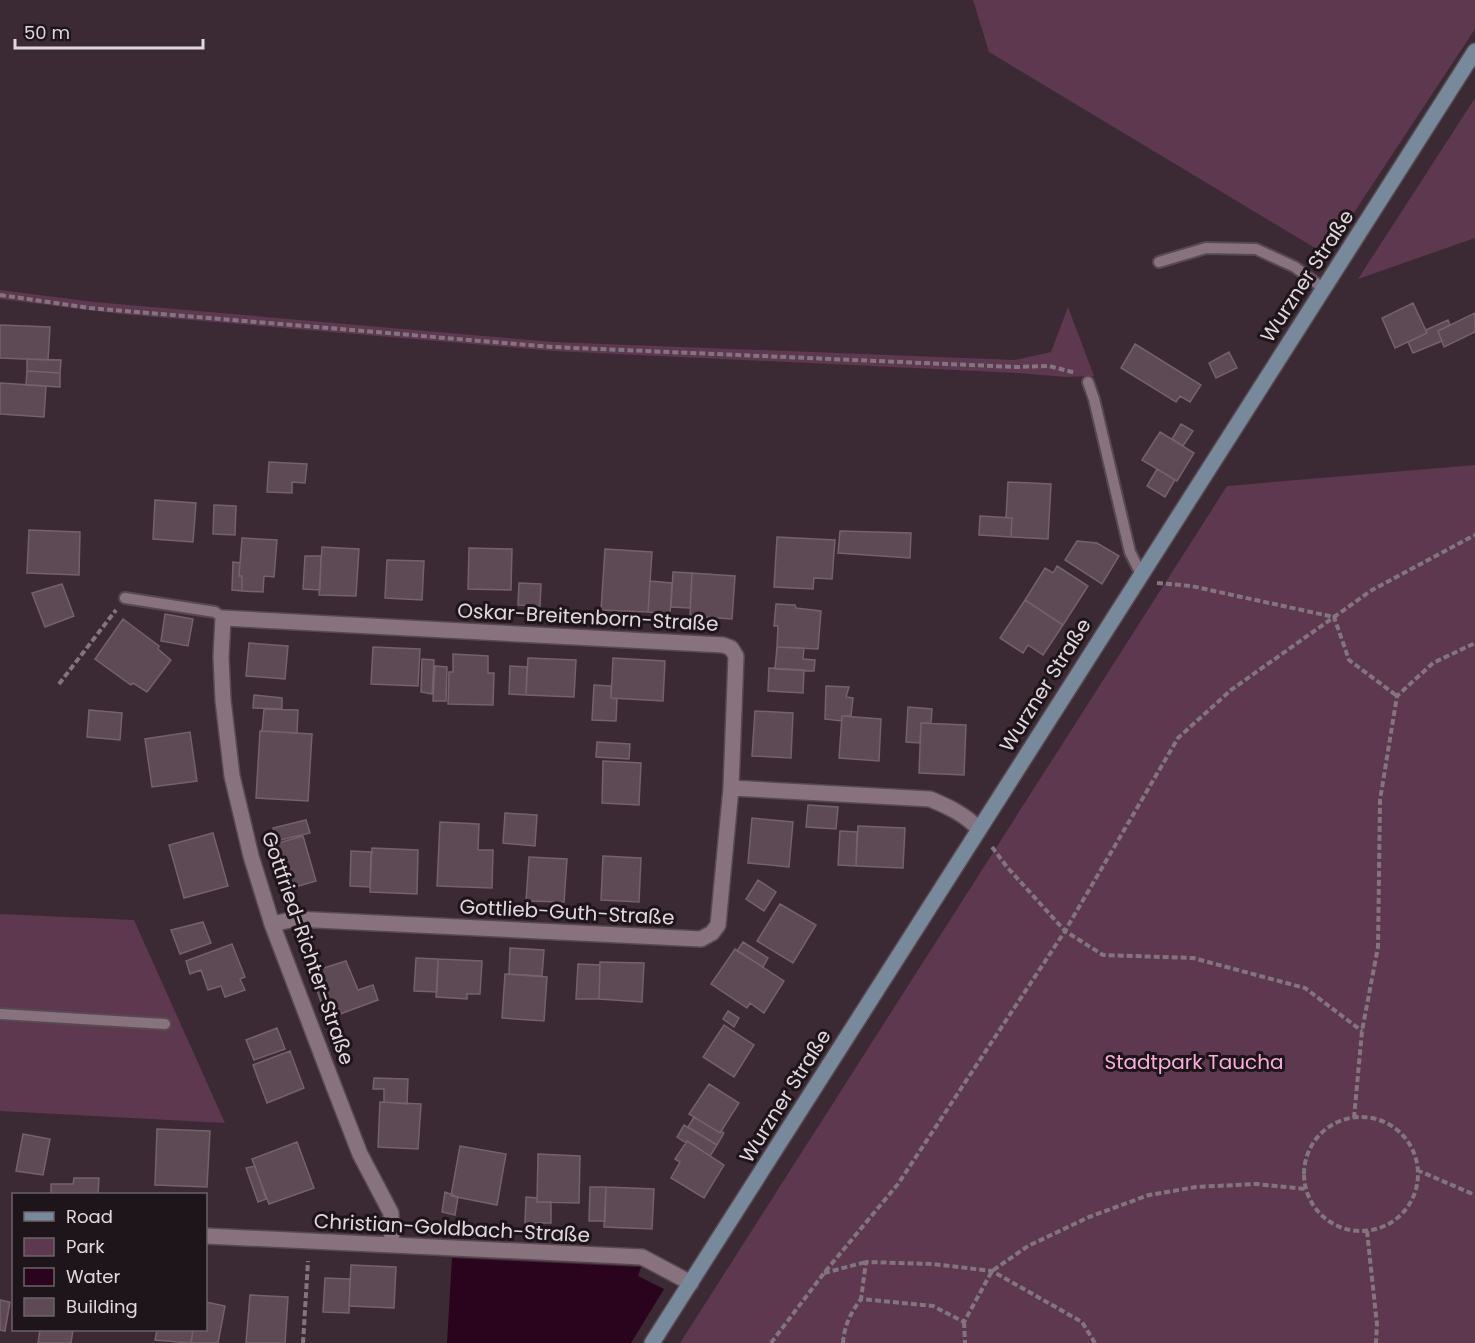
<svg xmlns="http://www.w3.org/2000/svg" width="1475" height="1343" font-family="Poppins,sans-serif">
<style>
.green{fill:#5d384e}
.water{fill:#2a041d}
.building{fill:#5d4a54;stroke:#75616b;stroke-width:1.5}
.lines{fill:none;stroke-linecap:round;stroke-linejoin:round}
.lane-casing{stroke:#584951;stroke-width:14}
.street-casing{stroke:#584951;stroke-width:18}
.secondary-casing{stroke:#584951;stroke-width:18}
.path{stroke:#83757d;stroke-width:4;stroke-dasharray:6 3;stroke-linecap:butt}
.lane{stroke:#87727d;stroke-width:10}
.street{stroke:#87727d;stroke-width:15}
.secondary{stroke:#77899a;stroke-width:15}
.labels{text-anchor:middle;stroke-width:6;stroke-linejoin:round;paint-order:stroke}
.street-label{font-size:20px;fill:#e2d7dd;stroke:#1d151a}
.park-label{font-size:20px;fill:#f9afd9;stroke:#1d151a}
</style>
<rect width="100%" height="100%" fill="#3b2a33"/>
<!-- green -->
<path class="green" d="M973,0H1475V29L1328,252L1320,251L989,52Z
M1475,98V238L1358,279Z
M0,290L94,302L554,342L1015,360L1051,352L1068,307L1094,376L1066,377L1018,373L554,351L120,314L0,299Z
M1475,465V1343H680L1227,486Z
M0,914L134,920L225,1123L0,1111Z"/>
<!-- water -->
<path class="water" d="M452,1258L641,1267L638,1276L664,1289L631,1343H447Z"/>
<!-- building -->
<path class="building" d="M1413,303L1427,333L1395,348L1382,318Z
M1475,313V332L1444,347L1438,331Z
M1448,320L1450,325L1438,331L1442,341L1413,353L1408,342L1427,333L1426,330Z
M0,325L50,327L48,360L0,358Z
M1135,344L1201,385L1190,402L1180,396L1176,402L1121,368Z
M1229,352L1237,368L1216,378L1209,363Z
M27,359L61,360L60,373L27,371Z
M27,371L60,373V387L26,385Z
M0,383L46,386L44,417L0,414Z
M1181,424L1193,431L1183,446L1172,439Z
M1160,432L1194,453L1177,481L1142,460Z
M269,462L307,464L305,483L292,482V493L267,492Z
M1157,469L1175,480L1165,497L1147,486Z
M1008,482L1051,484L1048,539L1011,537L1012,518H1006Z
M155,500L196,503L193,542L153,539Z
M214,505L236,506L235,535L213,534Z
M980,516L1012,518L1011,537L979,535Z
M29,530L80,532L79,575L27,573Z
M840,531L911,533L910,558L838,553Z
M777,537L835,540L832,579L814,578L813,589L774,587Z
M242,538L277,540L274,577L264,576L263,592L242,591V576H239Z
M1077,541L1097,543L1119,556L1102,584L1065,560Z
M322,547L359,549L356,596L319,595Z
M469,548L512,549L511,590L468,589Z
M605,549L652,552L648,612L601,610Z
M305,556H321L320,590L303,589Z
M387,560L424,561L422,600L385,598Z
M233,562L240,563L239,576H242V591L232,590Z
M1057,566L1088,586L1063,625L1025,600L1045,568L1053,573Z
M673,572L692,573L690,608L671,607Z
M692,573L735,576L732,619L690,616Z
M650,581L672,583L670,614L648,612Z
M519,583L541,584L540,606L518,605Z
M62,584L74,616L45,627L32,593Z
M1025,600L1063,625L1043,655L1028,645L1023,653L1000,638Z
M776,604L795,605L796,608L821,611L818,649L777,647L778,626H774Z
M165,614L193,619L188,646L161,641Z
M123,619L159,646L158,649L171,660L147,692L133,683L131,685L95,659Z
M249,643L288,646L285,679L246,676Z
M373,647L420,649L418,686L371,684Z
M777,647L804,648L803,659L815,660L814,671L775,669Z
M453,654L488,656V673H494L493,705L448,704L449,672H453Z
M528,658L576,660L574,697L526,695Z
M613,658L665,661L663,701L611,698Z
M422,659L434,660L432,694L421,692Z
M435,666L447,667L446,701H433Z
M510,666L527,667L526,695L509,694Z
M769,668L804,670L803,693L768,691Z
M594,685L611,686V698L617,699L616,721L592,720Z
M826,686L849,687L846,697L853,698L851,716H842V721L825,719Z
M254,695L282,698V709L253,708Z
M908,707L932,709L931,723H921L920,743L906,742Z
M264,709L298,710L297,733L262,731Z
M89,710L122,713L120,740L87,737Z
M755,711L793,713L791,758L752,756Z
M842,716L881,719L879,761L839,758Z
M921,723L966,725L964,775L919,773Z
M260,731L312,734L308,801L256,798Z
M190,732L197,781L152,787L145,739Z
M597,742L630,744L629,759L596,757Z
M603,761L641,763L639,805L602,803Z
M808,805L838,807L836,829L806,827Z
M505,813L537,815L535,846L503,843Z
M752,818L793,822L789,867L748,863Z
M306,820L310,833L276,841L273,828Z
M440,822L479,824L478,850H493L492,888L437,886Z
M858,826L905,828L903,868L856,866Z
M840,831L857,832L856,866L838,865Z
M213,833L228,886L184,898L169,845Z
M303,836L316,881L281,891L268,846Z
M372,848L418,850L417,894L370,892Z
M351,851L371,852L370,887L350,886Z
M603,856L641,858L639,902L601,900Z
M529,857L567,859L564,902L526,901Z
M758,880L776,892L764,911L746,899Z
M780,904L816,925L793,963L757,941Z
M203,922L211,943L180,954L171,930Z
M743,942L768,958L763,967L737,951Z
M232,944L245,977L240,979L245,990L225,997L221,986L208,990L201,970L190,974L186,961Z
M510,948L544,950L542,976L509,974Z
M735,949L784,981L764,1013L750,1003L747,1008L711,984Z
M416,958L438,959L437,992L414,991Z
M438,959L482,961L480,994H467V999L436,997Z
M346,961L358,990L373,985L378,1000L340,1014L335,1003L323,1008L311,972Z
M600,962L644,963L642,1002L599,999Z
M578,964L600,965L599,999H576Z
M505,974L547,977L544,1021L502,1018Z
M728,1011L739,1018L734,1027L723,1019Z
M724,1025L754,1045L734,1077L703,1057Z
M277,1028L285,1049L254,1060L246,1040Z
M290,1051L304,1088L267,1103L253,1065Z
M374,1078L408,1079L407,1104L384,1102V1089H373Z
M709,1084L739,1103L720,1133L689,1114Z
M380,1102L421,1104L418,1149L378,1147Z
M694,1117L720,1133L721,1131L724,1133L717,1145L688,1127Z
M684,1125L717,1145L710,1156L687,1141L686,1143L677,1137Z
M157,1129L210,1131L207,1187L155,1185Z
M23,1134L50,1139L43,1175L16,1171Z
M687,1141L724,1165L704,1198L671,1178L680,1162L675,1159Z
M297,1142L314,1188L269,1204L252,1159Z
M460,1146L506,1154L497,1205L451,1196Z
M538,1154L580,1156L579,1203L537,1202Z
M255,1166L266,1199L258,1202L246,1168Z
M74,1178H99L98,1194H51V1184H73Z
M590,1187H606L605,1221H589Z
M606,1187L654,1189L652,1229L604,1227Z
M445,1192L458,1197L455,1215L442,1212Z
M526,1197L537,1198V1202H551V1223H525Z
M351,1265L396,1267L394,1308L349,1306Z
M325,1278L350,1279L349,1313L323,1312Z
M250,1295L288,1297L285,1343H246Z
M0,1300L10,1302L5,1331L0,1330Z
M206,1302L225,1306L218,1343H191L193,1330H206Z
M40,1330H73L71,1343H38Z
M157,1330H193L191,1343L155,1340Z"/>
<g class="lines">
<defs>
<path id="lane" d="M1159,262L1206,248L1256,249L1295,267L1324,289
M1088,382L1094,399L1130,552L1141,574
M125,598L215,612L223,618
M0,1014L165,1024"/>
<path id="street" d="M731,788L930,799C949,807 964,814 979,829
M272,924L295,919L701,939L712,933L718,925L731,788L736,656L731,648L723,645L223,618L221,657L223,700L232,776L251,856L272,924L334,1087L360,1154L391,1213L392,1245
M206,1236L642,1257L691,1283"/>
<path id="secondary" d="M652,1343L1475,51"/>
</defs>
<!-- lane casing -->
<use href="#lane" class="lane-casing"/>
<!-- street casing -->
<use href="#street" class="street-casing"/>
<!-- secondary casing -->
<use href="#secondary" class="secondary-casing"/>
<!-- path -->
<path class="path" d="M0,295L90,308L553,347L1016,367L1049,366L1076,373
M1157,583L1191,586L1334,617L1372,590L1475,535
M59,684L116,610
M992,847L1007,867L1065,931L1103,955L1193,958L1305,988L1362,1031
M1304 1174a57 57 0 1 1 114 0a57 57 0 1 1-114 0Z
M1354,1118L1362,1031L1378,947L1380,800L1397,696L1433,663L1475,643
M1417,1170L1475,1195
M1367,1231L1377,1325L1376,1343
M824,1273L866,1262
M964,1322L965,1343
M303,1343L308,1261
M771,1343L824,1273L898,1184L1065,931L1178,738L1231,690L1334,617L1349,660L1397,696
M843,1343C844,1326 851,1312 861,1299
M1095,1343L1082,1322L992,1271L933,1264L866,1262L861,1299L933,1306L964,1322L992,1271L1028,1246L1089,1217L1149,1195L1196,1187L1256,1184L1306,1189"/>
<!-- lane -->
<use href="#lane" class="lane"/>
<!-- street -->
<use href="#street" class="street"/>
<!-- secondary -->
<use href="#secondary" class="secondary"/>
</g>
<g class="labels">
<!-- street labels -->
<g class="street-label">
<text transform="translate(1307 276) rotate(-57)" y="7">Wurzner Straße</text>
<text transform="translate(588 617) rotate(3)" y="7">Oskar-Breitenborn-Straße</text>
<text transform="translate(1045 685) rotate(-58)" y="7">Wurzner Straße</text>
<text transform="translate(567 912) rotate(3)" y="7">Gottlieb-Guth-Straße</text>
<text transform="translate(308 948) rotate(71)" y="7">Gottfried-Richter-Straße</text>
<text transform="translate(785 1096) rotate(-58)" y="7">Wurzner Straße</text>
<text transform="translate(452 1228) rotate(3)" y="7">Christian-Goldbach-Straße</text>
</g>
<!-- park labels -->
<g class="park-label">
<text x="1194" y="1069">Stadtpark Taucha</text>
</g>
</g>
<!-- legend -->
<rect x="12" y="1193" width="195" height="138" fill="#1d151a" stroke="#6c6368" stroke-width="1.5"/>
<rect x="24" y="1212" width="30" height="9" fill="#77899a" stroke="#6c6368" stroke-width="1.5"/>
<text x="66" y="1223" font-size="18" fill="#e2d7dd">Road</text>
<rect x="24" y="1238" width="30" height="18" fill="#5d384e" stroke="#6c6368" stroke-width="1.5"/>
<text x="66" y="1253" font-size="18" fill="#e2d7dd">Park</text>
<rect x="24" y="1268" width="30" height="18" fill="#2a041d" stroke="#6c6368" stroke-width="1.5"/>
<text x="66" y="1283" font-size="18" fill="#e2d7dd">Water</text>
<rect x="24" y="1298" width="30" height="18" fill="#5d4a54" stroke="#6c6368" stroke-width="1.5"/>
<text x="66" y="1313" font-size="18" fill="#e2d7dd">Building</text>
<!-- scale -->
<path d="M15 39v9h188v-9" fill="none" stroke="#e2d7dd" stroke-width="3"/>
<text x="24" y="39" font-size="18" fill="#e2d7dd" stroke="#1d151a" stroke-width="4.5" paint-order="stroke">50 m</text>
</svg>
